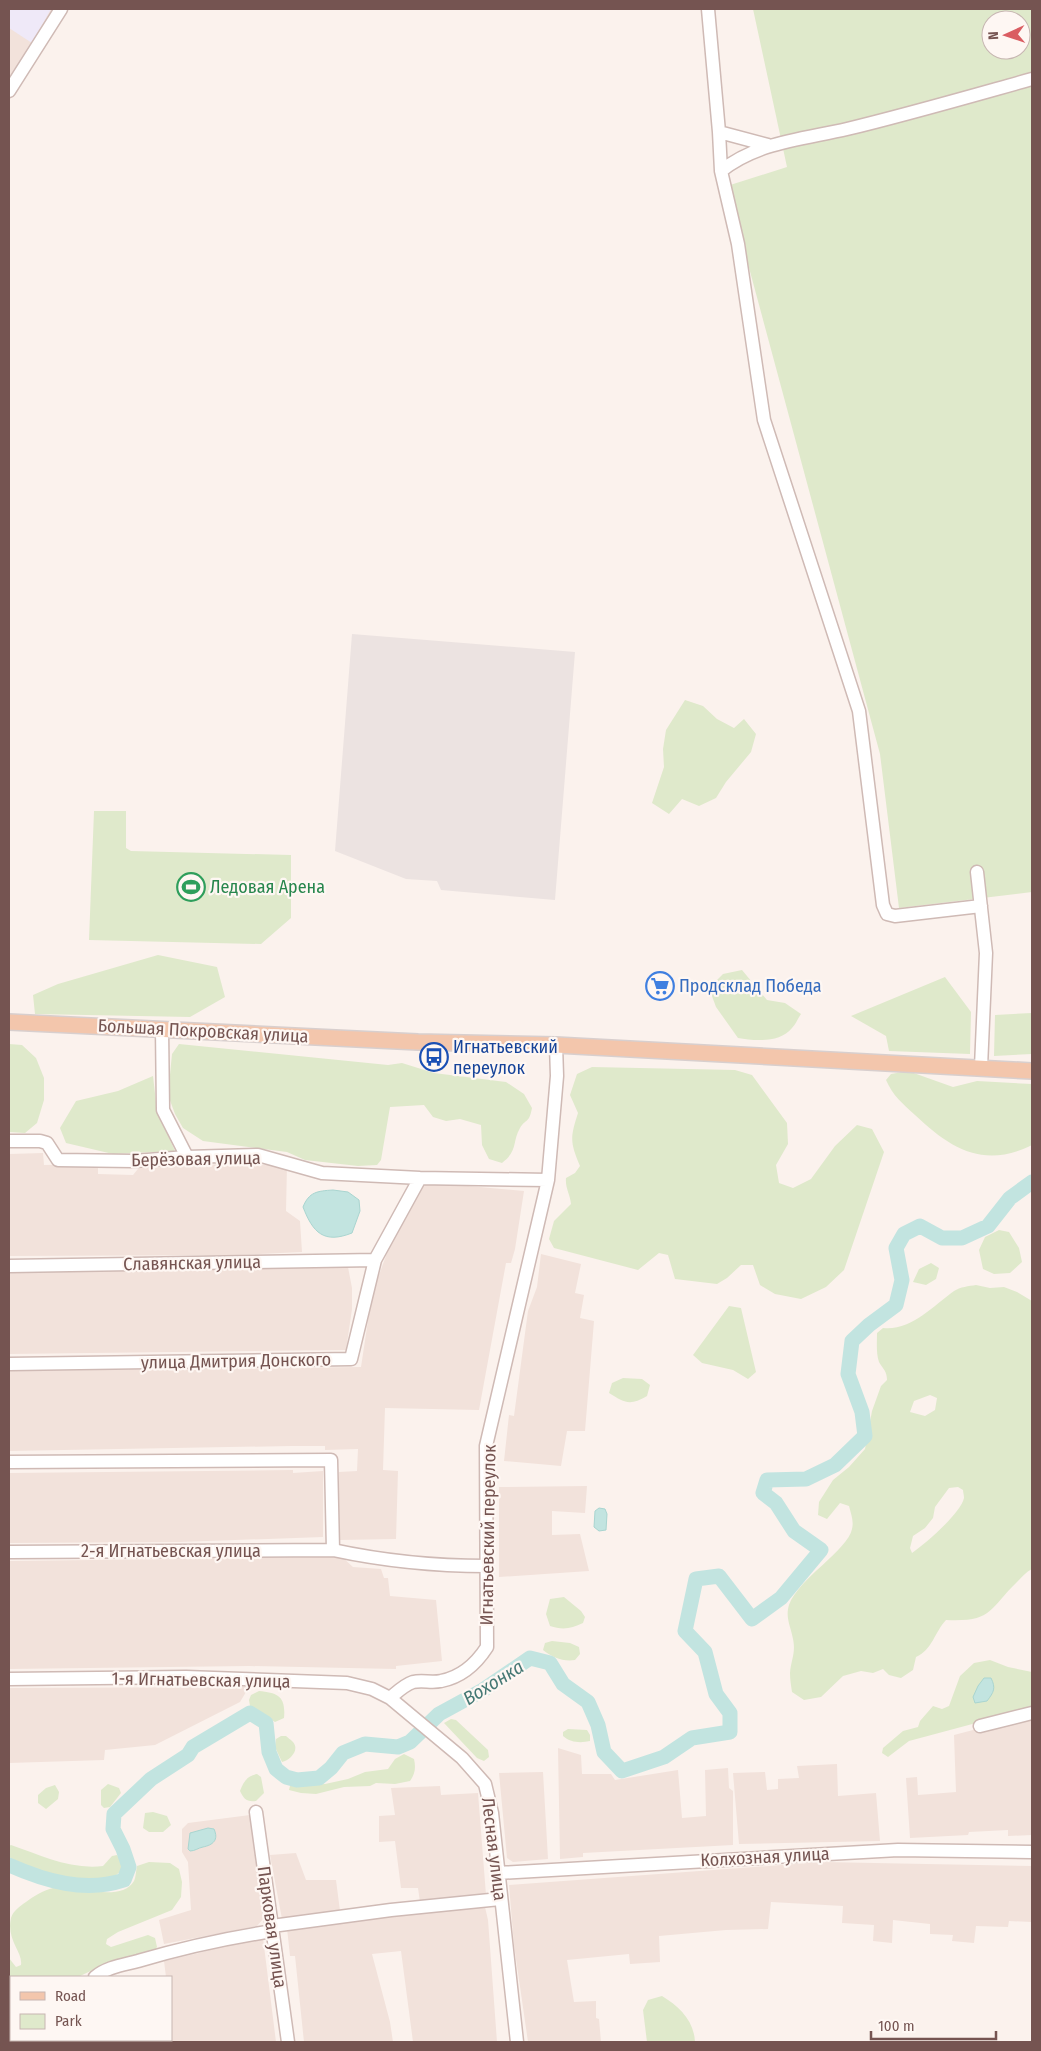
<svg xmlns="http://www.w3.org/2000/svg" width="1041" height="2051" font-family="'Fira Sans Condensed',sans-serif">
<style>
.residential{fill:#f2e2db}
.industrial{fill:#ece3e1}
.education{fill:#efe9f8}
.green{fill:#dfe9cb;fill-rule:evenodd}
.water{fill:#c2e4e0;stroke:#a9d5d0}
.lines{fill:none;stroke-linecap:round;stroke-linejoin:round}
.river{stroke:#c2e4e0;stroke-width:15}
.minor-casing{stroke:#cfbab5;stroke-width:15}
.major-casing{stroke:#d8cfce;stroke-width:18}
.minor{stroke:#fff;stroke-width:12}
.major{stroke:#f3c6ac;stroke-width:15}
.labels{text-anchor:middle;stroke-width:4.5;stroke-linejoin:round;paint-order:stroke}
.leisure-label{font-size:18px;fill:#27864d;stroke:#fef7f3;text-anchor:start}
.shop-label{font-size:18px;fill:#366cbe;stroke:#fef7f3;text-anchor:start}
.street-label{font-size:18px;fill:#755451;stroke:#fef7f3}
.transit-label{font-size:18px;fill:#164399;stroke:#fef7f3;text-anchor:start}
.water-label{font-size:19px;font-style:italic;fill:#457874;stroke:#fef7f3}
</style>
<rect width="100%" height="100%" fill="#fbf2ed"/>
<!-- residential -->
<path class="residential" d="M9,9H55L9,85Z
M43,1153L44,1165L98,1164V1174L133,1175L142,1164L287,1165L286,1211L300,1221L302,1252L238,1255L9,1256V1154Z
M423,1182L524,1191L515,1249L511,1263H506L479,1410L385,1408L383,1470L398,1471L396,1539L339,1540V1472L357,1471L358,1449L325,1450V1446H291L9,1451V1371L361,1367L372,1294L394,1234Z
M541,1254L581,1264L575,1293L584,1295L580,1318L594,1321L585,1431H567L561,1466L504,1461L509,1415L514,1416L528,1311L537,1287Z
M299,1267H348L352,1288V1309L346,1350L9,1354V1272Z
M293,1470V1473L323,1471V1537L179,1542L9,1543V1473Z
M587,1486L585,1513L552,1511V1535L580,1534L589,1571L499,1577V1487Z
M342,1557L353,1567L381,1569L384,1578H388L390,1596L436,1600L442,1661L396,1666V1669L249,1666L9,1669V1561Z
M249,1687L240,1702L155,1745L105,1750L104,1760L9,1763V1688Z
M1030,1715L1032,1725V1835L1008,1836V1830L969,1832L968,1835L910,1838L906,1778L917,1777L918,1795L956,1792L954,1735Z
M558,1748L581,1755L582,1774H611L615,1780L678,1770L682,1818L706,1816L705,1770L728,1768L729,1788L733,1791V1845L583,1853V1857L560,1859Z
M837,1764L838,1796L876,1793L880,1841L739,1844L733,1773L765,1772L767,1790L778,1789V1779L799,1778L797,1766Z
M543,1772L548,1859L513,1862L507,1858L499,1773Z
M440,1786L441,1795L478,1793L486,1895L420,1902L418,1888H401L395,1841L379,1842V1816L395,1815L391,1788Z
M250,1815L263,1919L257,1926L164,1944L159,1920L191,1910L188,1862L182,1852V1829L188,1823Z
M296,1853L306,1880H336L340,1911L282,1919L270,1855Z
M822,1862L1032,1866V1922L1009,1921L1008,1927L976,1926L974,1943L952,1941L953,1935L930,1934V1924L893,1920L892,1943L873,1941L874,1925L842,1923L843,1906L771,1902L768,1929L726,1930L659,1936L660,1962L630,1964L629,1954L567,1960L574,2002L596,2001V2018L599,2019L601,2042H528L514,1945L509,1885Z
M479,1905L485,1907L488,1920L497,2042H413L401,1951L372,1954L390,2022L393,2042H304L295,1956H290L287,1928Z
M263,1938L276,2042H172L171,1977H166L164,1961L199,1953L238,1941Z"/>
<!-- industrial -->
<path class="industrial" d="M352,634L575,652L555,900L441,890L437,881L406,879L335,851Z"/>
<!-- education -->
<path class="education" d="M9,9H51L32,43L9,28Z"/>
<!-- green -->
<path class="green" d="M753,9H1032V892L899,908L880,754L727,186L787,167ZM991,20H1021V50H991Z
M685,700L703,706L717,719L734,728L744,719L756,734L751,752L726,782L716,798L699,806L682,799L669,814L652,803L664,767L663,749L666,730Z
M94,811H126V848L131,851L291,855V918L261,944L89,940Z
M158,955L217,967L225,997L190,1017L35,1014L33,995L58,984Z
M742,970L767,1000L785,1003L801,1014C798,1018 796,1024 792,1028C780,1043 755,1041 738,1038L716,1007L709,988L723,974Z
M945,977L971,1012L970,1054L889,1051L886,1036L851,1016Z
M1032,1013V1054L994,1056L995,1015Z
M9,1044L22,1045L36,1058L44,1078V1100L37,1123L25,1133L9,1132Z
M179,1044L388,1065L402,1063L434,1073L506,1082L524,1094L532,1108C529,1124 526,1118 520,1128C512,1142 518,1151 502,1163L489,1159L482,1145L481,1125L460,1119L446,1121L433,1117L424,1105L390,1107L381,1160L377,1165L358,1166L305,1160L287,1152L203,1141L183,1128L175,1114L168,1095L172,1054Z
M592,1067L735,1070L752,1075L787,1123L788,1144L776,1165L779,1183L793,1188L811,1179L835,1146L857,1125L872,1129L884,1152L844,1270L826,1287L801,1299L775,1294L760,1285L753,1265H741L727,1278L717,1284L675,1279L668,1255L659,1253L638,1270L554,1248L549,1239L554,1221L571,1204C570,1194 565,1188 566,1178L575,1173L580,1166C570,1142 570,1138 578,1113L570,1095L577,1074Z
M908,1071L953,1087L977,1081L1032,1084V1145C984,1169 951,1149 915,1115C902,1103 893,1096 886,1080L891,1074Z
M153,1076L157,1111L175,1151L113,1154L66,1143L60,1128L76,1101L118,1091Z
M999,1230L1009,1232L1019,1248L1022,1262L1010,1273L994,1274L983,1269L979,1250L985,1237Z
M931,1263L939,1268L936,1279L926,1285L913,1282L919,1269Z
M976,1285L990,1288L1004,1287L1017,1292L1032,1301V1569C1026,1572 1022,1577 1017,1582C988,1610 993,1622 946,1620C934,1633 933,1649 916,1657L913,1670L901,1678L889,1675L883,1669L873,1673L861,1671L843,1676L821,1697L804,1700L792,1692C791,1686 790,1679 790,1673C791,1660 796,1653 793,1639C791,1627 785,1618 789,1605C798,1579 848,1550 852,1529C854,1521 851,1514 849,1506L840,1503L827,1519L818,1515L819,1502L833,1480L849,1467L865,1449L872,1411L881,1386L887,1380C887,1371 883,1369 879,1362C876,1353 877,1343 877,1333L883,1328C911,1331 933,1306 954,1291C960,1287 969,1286 976,1285ZM930,1395L937,1398L935,1410L925,1416L910,1412L914,1401ZM958,1487L963,1490C963,1492 964,1495 964,1498C961,1513 925,1544 912,1553L910,1548L913,1536L925,1528L933,1518L935,1507L949,1488Z
M729,1306L741,1308L756,1372L748,1379L733,1370L702,1363L693,1355Z
M623,1378L642,1379L650,1385L647,1396C630,1406 625,1403 609,1393L612,1383Z
M564,1597L581,1611L585,1617L583,1623C571,1629 562,1630 550,1626L546,1614L550,1599Z
M552,1641L570,1643L579,1647L580,1654L575,1660C563,1662 552,1657 543,1650L545,1643Z
M990,1660L1008,1667L1032,1672V1708L909,1741L888,1757L882,1753L883,1748L903,1731L918,1727L920,1721L933,1706L942,1709L949,1706L960,1676L974,1663Z
M259,1691C278,1693 286,1696 284,1718L275,1722L250,1706L249,1700L251,1695Z
M451,1719L456,1720L488,1750L489,1757L484,1761L477,1758L444,1723Z
M568,1729L587,1730L590,1735V1741C581,1743 571,1743 563,1736V1732Z
M281,1736H286C288,1738 290,1739 293,1742C300,1750 290,1760 282,1762L275,1747L276,1739Z
M404,1754L414,1759C416,1768 415,1774 410,1781L395,1784L376,1783L370,1786L344,1787L316,1794L301,1793L289,1790L290,1786L325,1784L348,1779L365,1772L388,1769L395,1759Z
M257,1774L261,1777L264,1793L256,1801C246,1802 244,1799 240,1791C244,1781 247,1776 257,1774Z
M108,1784L119,1788L121,1793L110,1807L104,1808L101,1805V1790Z
M55,1785L59,1792L58,1799L46,1809L38,1803V1795L46,1788Z
M153,1812L167,1816L171,1825L163,1832H149L143,1828L145,1813Z
M11,1845C40,1855 71,1870 103,1866L112,1856L117,1855L124,1866C109,1898 32,1870 9,1857V1846Z
M149,1862L170,1863L179,1869L182,1882L181,1897L172,1910L118,1932L107,1939L106,1944L111,1947L148,1935L155,1938L157,1947L153,1953L103,1965L78,1977H11V2040H70V2042H9V1958L16,1967L21,1965C23,1952 6,1940 11,1918C13,1911 20,1906 26,1902C34,1896 44,1890 53,1888C75,1884 120,1904 134,1881C136,1877 136,1870 137,1866Z
M662,1996C680,2007 694,2021 695,2042H647L643,2010L648,2000Z"/>
<!-- water -->
<path class="water" d="M333,1190L348,1192L359,1200L360,1211L352,1233C324,1244 313,1233 303,1207C309,1192 317,1191 333,1190Z
M599,1508L605,1509L607,1514L606,1530L599,1531L594,1527L595,1511Z
M984,1678H991C996,1688 994,1692 987,1701L975,1703L973,1697L978,1686Z
M208,1828L214,1829C219,1840 213,1845 203,1847C198,1848 195,1851 190,1851L188,1849L190,1833Z"/>
<g class="lines">
<!-- river -->
<path class="river" d="M9,1865C45,1881 85,1893 124,1880L129,1867L123,1849L113,1829L114,1814L151,1779L188,1755L193,1747L250,1713L266,1723L269,1752L276,1769L286,1777L297,1780L319,1778L331,1768L343,1753L365,1744L398,1747L410,1742L439,1714L483,1690L530,1658L550,1663L563,1684L588,1702L598,1725L604,1752L622,1771L664,1757L692,1738L730,1732V1713L716,1694L705,1652L685,1631L696,1579L719,1576L752,1619L781,1598L821,1550L794,1531L776,1503L763,1493L767,1480L806,1479L835,1465L865,1436L862,1412L848,1374L852,1341L869,1325L896,1305L902,1280L896,1248L904,1234L920,1226L942,1238H962L988,1226L1010,1198L1032,1182"/>
<defs>
<path id="minor" d="M708,9L719,132L768,145
M9,91L61,9
M719,132L721,171L738,244L764,420L859,711L883,905L887,914L895,916L981,906
M721,171C757,142 804,139 847,129C909,114 971,96 1032,79
M977,872L986,953L981,1067
M162,1029L163,1110L187,1157
M9,1141H40L47,1143L58,1160L134,1161L187,1157L258,1155L322,1173L420,1178L548,1180
M9,1266L375,1260
M9,1364L351,1359L375,1260L420,1178
M9,1462L331,1460L333,1550
M9,1552L333,1550C384,1561 435,1566 487,1566
M9,1679L186,1677L347,1683L372,1689L390,1698L462,1758L485,1784L492,1813L517,2042
M390,1698C397,1692 404,1685 413,1682C422,1680 432,1683 441,1681C462,1677 476,1664 487,1647L486,1446L548,1180L557,1076L556,1045
M980,1726L1032,1713
M256,1812L288,2042
M498,1873L898,1850L1032,1852
M272,1926L391,1910L500,1899
M95,1977C107,1967 123,1965 138,1961C182,1948 227,1938 273,1931"/>
<path id="major" d="M9,1022L418,1042L556,1045L1032,1071"/>
</defs>
<!-- minor casing -->
<use href="#minor" class="minor-casing"/>
<!-- major casing -->
<use href="#major" class="major-casing"/>
<!-- minor -->
<use href="#minor" class="minor"/>
<!-- major -->
<use href="#major" class="major"/>
</g>
<!-- icons -->
<defs>
<symbol id="stadium-ring" viewBox="-11 -11 22 22"><circle r="9.5" fill="#fef7f3" stroke="#2e9e5b" stroke-width="1.5"/><path d="M0-5a6.5 5 0 1 0 0 10a6.5 5 0 1 0 0-10ZM-3.5-1.8h7v3.6h-7Z" fill="#2e9e5b"/></symbol>
<symbol id="supermarket-ring" viewBox="-11 -11 22 22"><circle r="9.5" fill="#fef7f3" stroke="#3f7fe0" stroke-width="1.5"/><path d="M-6-5.5h2.5l.6 2H6L4.5 2H-2.5L-4.4-4H-6ZM-1.5 3.2a1.3 1.3 0 1 0 .1 0ZM3 3.2a1.3 1.3 0 1 0 .1 0Z" fill="#3f7fe0"/></symbol>
<symbol id="bus-ring" viewBox="-11 -11 22 22"><circle r="9.5" fill="#fef7f3" stroke="#1a4fb4" stroke-width="1.5"/><path d="M-5-6H5V4H4V6H2V4H-2V6H-4V4H-5ZM-3.5-4V0h7V-4ZM-3.5 1.2v1.5H-2V1.2ZM2 1.2v1.5H3.5V1.2Z" fill="#1a4fb4"/></symbol>
</defs>
<g fill-rule="evenodd">
<use href="#stadium-ring" x="175" y="871" width="32" height="32"/>
<use href="#supermarket-ring" x="644" y="970" width="32" height="32"/>
<use href="#bus-ring" x="418" y="1041" width="32" height="32"/>
</g>
<g class="labels">
<!-- leisure labels -->
<g class="leisure-label">
<text x="210" y="893">Ледовая Арена</text>
</g>
<!-- shop labels -->
<g class="shop-label">
<text x="679" y="992">Продсклад Победа</text>
</g>
<!-- street labels -->
<g class="street-label">
<text transform="translate(203 1031) rotate(3)" y="6">Большая Покровская улица</text>
<text transform="translate(196 1159) rotate(-1)" y="6">Берёзовая улица</text>
<text transform="translate(192 1263) rotate(-1)" y="6">Славянская улица</text>
<text transform="translate(236 1361) rotate(-1)" y="6">улица Дмитрия Донского</text>
<text transform="translate(488 1535) rotate(-89)" y="6">Игнатьевский переулок</text>
<text x="171" y="1557">2-я Игнатьевская улица</text>
<text transform="translate(201 1680) rotate(1)" y="6">1-я Игнатьевская улица</text>
<text transform="translate(494 1849) rotate(83)" y="6">Лесная улица</text>
<text transform="translate(765 1857) rotate(-3)" y="6">Колхозная улица</text>
<text transform="translate(272 1927) rotate(82)" y="6">Парковая улица</text>
</g>
<!-- transit labels -->
<g class="transit-label">
<text x="453" y="1053">Игнатьевский<tspan x="453" dy="21">переулок</tspan></text>
</g>
<!-- water labels -->
<g class="water-label">
<text transform="translate(493 1682) rotate(-32)" y="7">Вохонка</text>
</g>
</g>
<!-- border -->
<rect width="1041" height="2051" fill="none" stroke="#755451" stroke-width="20"/>
<!-- legend -->
<rect x="10" y="1976" width="162" height="65" fill="#fef7f3" stroke="#c7b6b2"/>
<rect x="20" y="1992" width="25" height="8" fill="#f3c6ac" stroke="#c7b6b2"/>
<text x="55" y="2001" font-size="15" fill="#755451">Road</text>
<rect x="20" y="2014" width="25" height="15" fill="#dfe9cb" stroke="#c7b6b2"/>
<text x="55" y="2026" font-size="15" fill="#755451">Park</text>
<!-- north arrow -->
<g transform="translate(1006 35) rotate(267)"><circle r="24" fill="#fef7f3" stroke="#c7b6b2"/>
<path d="M0-4L9 19L0 12L-9 19Z" fill="#da5d62"/>
<text y="-8" font-size="14" font-weight="bold" text-anchor="middle" fill="#755451">N</text>
</g>
<!-- scale -->
<path d="M871 2031v8h125v-8" fill="none" stroke="#755451" stroke-width="2.5"/>
<text x="878" y="2031" font-size="15" fill="#755451" stroke="#fef7f3" stroke-width="4" paint-order="stroke">100 m</text>
</svg>
